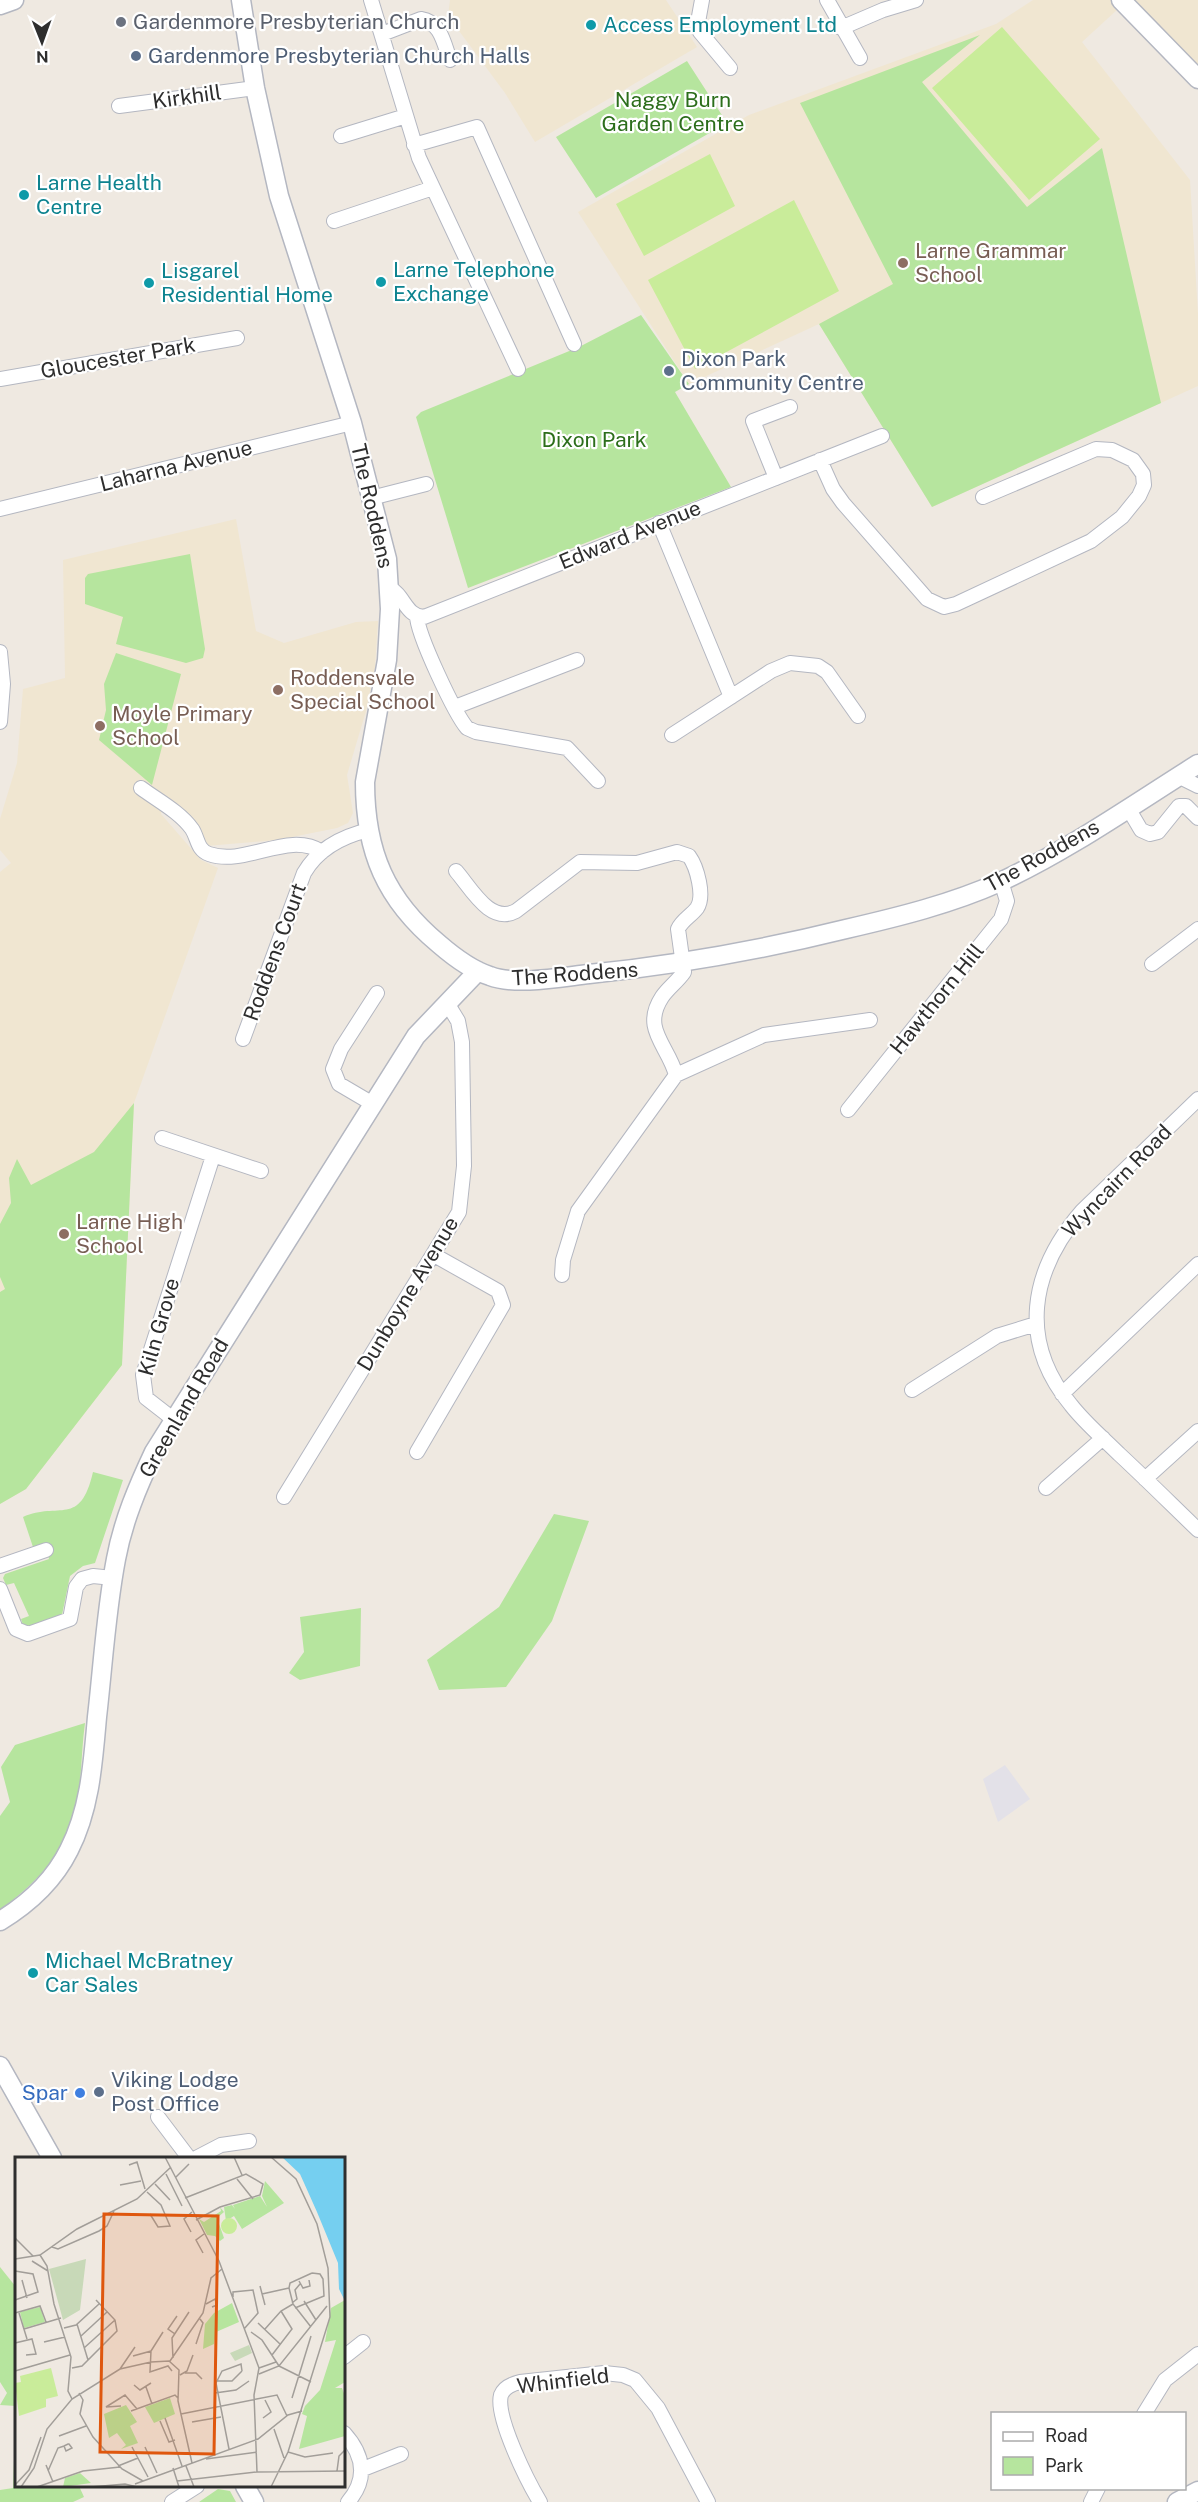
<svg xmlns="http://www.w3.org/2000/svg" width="1198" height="2502" font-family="'Public Sans',sans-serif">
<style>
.industrial{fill:#e3e1e8}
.education{fill:#f0e6d1}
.green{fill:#b6e59e}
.pitch{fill:#c9ec9a}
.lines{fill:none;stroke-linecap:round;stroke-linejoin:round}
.minor-casing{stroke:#b4b7c1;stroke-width:16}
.tertiary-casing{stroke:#b4b7c1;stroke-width:21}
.minor{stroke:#fff;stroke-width:14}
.tertiary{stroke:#fff;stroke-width:18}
.worship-dot{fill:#6b7280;stroke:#fff;stroke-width:2}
.culture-dot{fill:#0f9aa8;stroke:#fff;stroke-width:2}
.service-dot{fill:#5c6f8a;stroke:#fff;stroke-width:2}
.education-dot{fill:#8d6e63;stroke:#fff;stroke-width:2}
.shop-dot{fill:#3f7fe0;stroke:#fff;stroke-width:2}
.labels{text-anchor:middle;stroke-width:4.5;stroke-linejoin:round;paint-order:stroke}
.worship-label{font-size:21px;fill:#5b616d;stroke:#fff;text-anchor:start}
.culture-label{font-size:21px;fill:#0d838f;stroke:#fff;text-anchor:start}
.service-label{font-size:21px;fill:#4e5e75;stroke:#fff;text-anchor:start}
.street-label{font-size:21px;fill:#2e2e2e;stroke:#fff}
.park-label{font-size:21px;fill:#2c6e1b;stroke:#fff}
.education-label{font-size:21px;fill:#785e54;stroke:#fff;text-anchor:start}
.shop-label{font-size:21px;fill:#366cbe;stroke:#fff;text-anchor:end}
.inset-road{fill:none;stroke:#a29e99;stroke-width:1.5}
.view{fill:#df570e;fill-opacity:0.15;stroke:#df570e;stroke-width:3}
.inset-edge{fill:none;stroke:#2e2e2e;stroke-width:3}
</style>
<rect width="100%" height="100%" fill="#efe9e1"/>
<!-- industrial -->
<path class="industrial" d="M1005,1765L1030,1799L998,1822L983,1779Z"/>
<!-- education -->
<path class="education" d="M450,0H666L697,47L535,142L505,93L448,16Z
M1033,0H1111L1118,9L1082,42L1190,180L1198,314V386L932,507L819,324L689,384L578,212L749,115L996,24Z
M1127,0H1198V70Z
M236,519L256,631L284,643L356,622L378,621L375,667L366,711L347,775L353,813L348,823L337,828L277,840L206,846L164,799L161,814L201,860L218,868L134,1103L122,1365L26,1489L0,1504V872L11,863L0,850V819L17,763L23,689L65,678L63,560Z"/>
<!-- green -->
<path class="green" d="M980,35L922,82L1027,207L1102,148L1161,403L932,507L819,324L893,284L800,103Z
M687,61L727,123L596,198L556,137Z
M641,315L689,384L675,392L731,487L468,588L416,417L421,412L579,347Z
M190,554L205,649L203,658L186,663L116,644L123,617L85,604V578L88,574Z
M116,653L181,674L152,785L99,740L106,710L104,684Z
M134,1103L122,1365L26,1489L0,1504V1292L5,1289L0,1277V1224L11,1203L9,1178L17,1159L31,1185L94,1152Z
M93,1472L123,1480L95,1563L83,1566L70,1576L62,1615L28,1627L23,1625L21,1619L29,1616L14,1583L6,1585L3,1578L5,1574L49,1559L45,1544L33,1547L23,1517C59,1501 80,1528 93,1472Z
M554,1514L589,1521L552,1621L506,1687L439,1690L427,1660L499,1607Z
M361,1608L360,1666L300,1680L289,1673L304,1652L300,1617Z
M85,1723C81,1751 82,1782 76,1810C67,1852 34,1885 0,1910V1816L10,1802L1,1767L15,1745Z
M0,2267L16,2287V2486H79L84,2497L73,2502H0V2490L13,2488L16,2406L0,2405L7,2393L0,2382Z
M218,2489L230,2491L236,2502H199Z"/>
<!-- pitch -->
<path class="pitch" d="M1002,27L1100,139L1029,200L932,88Z
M710,154L735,206L644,256L616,204Z
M794,200L839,291L695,369L648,280Z"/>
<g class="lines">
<defs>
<path id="minor" d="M371,0L419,158L518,369
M702,0L698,22L700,32L730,68
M827,0L860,58
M841,28L883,10L916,0
M382,34L421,19C441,22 444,44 450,60
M119,106L255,88
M341,136L406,116
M414,145L477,127L574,344
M334,221L433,188
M0,379L237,338
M820,460L833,489L843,503L927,599L944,607L956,604L1091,541L1122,517L1139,496L1144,485L1143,474L1133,460L1112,450L1096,449L983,497
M776,478L753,421L790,407
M371,498L426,484
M0,509L352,423
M659,523L731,697
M389,588C404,594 405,616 424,617L882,436
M417,616C417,634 455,714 467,728L476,732L567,748L598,781
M0,652L3,684L0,722
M455,707L577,660
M672,735L771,671L790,663L818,666L827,672L858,716
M1178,776L1198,786
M141,788C157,800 180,812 192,829C198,838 197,850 209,854C246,867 288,830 322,852
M1128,808L1141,830L1150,834L1158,832L1179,806H1186L1198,818
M456,871C471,888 490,925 516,911L580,862L637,863L677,852L689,856C697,867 705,896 697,908C691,916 682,920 678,929L684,972C678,981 668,988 662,997C641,1029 668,1045 676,1075
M1152,964L1198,929
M243,1039L304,873C318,849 343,836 369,830
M1198,1099L1082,1211C1030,1271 1018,1341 1071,1405C1085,1423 1103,1438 1119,1454C1146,1479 1172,1505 1198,1530
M373,1104L339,1084L333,1069L341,1049L377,993
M848,1110L1001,919L1007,901L1001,881
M162,1138L261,1171
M562,1275L563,1260L578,1211L676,1075L764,1035L870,1020
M912,1390L997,1336L1036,1324
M1062,1394L1198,1264
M173,1419L146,1398L143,1375L213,1156
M417,1452L503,1305L498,1291L434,1255
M1145,1479L1198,1431
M1046,1488L1103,1438
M284,1497L459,1212L464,1166L462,1042L458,1021L447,1003
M0,1566L46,1550
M0,1589L16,1629L28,1634L70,1619L76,1587L82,1579L93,1576L113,1578
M158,2117L189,2158
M196,2158L221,2145L249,2141
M344,2357L363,2342
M1144,2414L1165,2380L1198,2354
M344,2433C364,2455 368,2479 348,2502
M363,2469L401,2454
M172,2502L197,2486
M540,2502C528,2482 495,2417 501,2395C504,2387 512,2384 520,2382L604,2373L623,2375L635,2380L658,2408L708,2502
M1091,2502L1098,2488"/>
<path id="tertiary" d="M241,0L255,88L279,196L352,423L387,559L390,609L387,660L365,782C365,852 386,900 439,944C454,957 471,970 490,976C516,986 562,977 589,974C676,965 761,950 846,929C898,917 951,904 1000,882C1069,850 1134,804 1198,764
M1121,0L1198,79
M0,5L14,0
M0,1921C28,1904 54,1880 69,1850C90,1809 93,1763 97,1717C103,1665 106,1611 116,1559C123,1521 138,1486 154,1452L416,1036L478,971
M0,2066L52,2158
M245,2486L254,2502
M1177,2502L1198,2491"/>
</defs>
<!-- minor casing -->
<use href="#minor" class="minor-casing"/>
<!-- tertiary casing -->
<use href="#tertiary" class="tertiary-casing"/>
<!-- minor -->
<use href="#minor" class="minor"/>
<!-- tertiary -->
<use href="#tertiary" class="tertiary"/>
</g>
<!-- markers -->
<circle class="worship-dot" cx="121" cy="22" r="6"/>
<g class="culture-dot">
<circle cx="591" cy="25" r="6"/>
<circle cx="24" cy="195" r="6"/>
<circle cx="381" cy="282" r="6"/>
<circle cx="149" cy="283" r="6"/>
<circle cx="33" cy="1973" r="6"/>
</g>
<g class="service-dot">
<circle cx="136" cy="56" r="6"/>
<circle cx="669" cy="371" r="6"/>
<circle cx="99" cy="2092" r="6"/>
</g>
<g class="education-dot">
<circle cx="903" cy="263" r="6"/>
<circle cx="278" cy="690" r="6"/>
<circle cx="100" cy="726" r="6"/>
<circle cx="64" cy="1234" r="6"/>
</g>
<circle class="shop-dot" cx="80" cy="2093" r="6"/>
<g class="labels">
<!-- worship labels -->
<g class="worship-label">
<text x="133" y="29">Gardenmore Presbyterian Church</text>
</g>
<!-- culture labels -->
<g class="culture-label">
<text x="603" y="32">Access Employment Ltd</text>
<text x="36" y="190">Larne Health<tspan x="36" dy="24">Centre</tspan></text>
<text x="393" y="277">Larne Telephone<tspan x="393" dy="24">Exchange</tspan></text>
<text x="161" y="278">Lisgarel<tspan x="161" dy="24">Residential Home</tspan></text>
<text x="45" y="1968">Michael McBratney<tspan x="45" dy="24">Car Sales</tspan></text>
</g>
<!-- service labels -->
<g class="service-label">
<text x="148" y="63">Gardenmore Presbyterian Church Halls</text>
<text x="681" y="366">Dixon Park<tspan x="681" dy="24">Community Centre</tspan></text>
<text x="111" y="2087">Viking Lodge<tspan x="111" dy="24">Post Office</tspan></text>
</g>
<!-- street labels -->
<g class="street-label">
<text transform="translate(187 97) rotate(-8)" y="7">Kirkhill</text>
<text transform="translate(118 358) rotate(-10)" y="7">Gloucester Park</text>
<text transform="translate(176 466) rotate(-14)" y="7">Laharna Avenue</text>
<text transform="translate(372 506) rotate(77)" y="7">The Roddens</text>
<text transform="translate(630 535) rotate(-22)" y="7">Edward Avenue</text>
<text transform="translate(1042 856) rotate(-29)" y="7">The Roddens</text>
<text transform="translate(275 952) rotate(-70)" y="7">Roddens Court</text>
<text transform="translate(575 974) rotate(-4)" y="7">The Roddens</text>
<text transform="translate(937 999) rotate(-51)" y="7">Hawthorn Hill</text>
<text transform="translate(1117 1181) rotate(-46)" y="7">Wyncairn Road</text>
<text transform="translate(408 1294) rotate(-59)" y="7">Dunboyne Avenue</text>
<text transform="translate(159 1327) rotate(-74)" y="7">Kiln Grove</text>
<text transform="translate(184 1408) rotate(-60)" y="7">Greenland Road</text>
<text transform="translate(563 2381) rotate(-7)" y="7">Whinfield</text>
</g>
<!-- park labels -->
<g class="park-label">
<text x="673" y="107">Naggy Burn<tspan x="673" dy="24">Garden Centre</tspan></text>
<text x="594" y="447">Dixon Park</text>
</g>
<!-- education labels -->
<g class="education-label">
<text x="915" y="258">Larne Grammar<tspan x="915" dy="24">School</tspan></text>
<text x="290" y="685">Roddensvale<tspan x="290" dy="24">Special School</tspan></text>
<text x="112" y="721">Moyle Primary<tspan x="112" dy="24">School</tspan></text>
<text x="76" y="1229">Larne High<tspan x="76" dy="24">School</tspan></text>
</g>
<!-- shop labels -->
<g class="shop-label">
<text x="68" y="2100">Spar</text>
</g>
</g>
<!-- overview -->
<g transform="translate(15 2157)">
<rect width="330" height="330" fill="#efe9e1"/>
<path d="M250,24L269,46L227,72L219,59L211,64L209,50L217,48L220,52L218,48L245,39L252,50L247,39ZM205,50L209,55L202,61L209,81L205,84L200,79L192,78L184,62L189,65L206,54ZM330,143V225L320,231H327L330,239V279L284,292L292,259L287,257L290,249L305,233L321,183L310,185L316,151ZM217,146L224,165L201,175L199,187L188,192L190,167L199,156ZM25,150L30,165L9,171L5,155ZM155,241L160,257L139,266L130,250ZM111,248L122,265L115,269L123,286L106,292L111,288L102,276L94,281L89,257ZM65,316L76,326L48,330L50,321Z" fill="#b6e59e"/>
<path d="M71,102L65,153L48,163L34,112ZM234,188L237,196L220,204L215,196Z" fill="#c8d9b8"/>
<path d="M206 69a8 8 0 1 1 16 0a8 8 0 1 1-16 0ZM36,211L43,239L31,242V250L4,259L0,226L6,225L5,219Z" fill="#c9ec9a"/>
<path d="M267,0H330V144L324,132L323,106L302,55L285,17Z" fill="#75cff0"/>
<path class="inset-road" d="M150,0L204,104L244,211L239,238L242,315M219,0L227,18M256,0L281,22L302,67L313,111L315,160L273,295L256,330M114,8L122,5L130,32M151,17L167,49M161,20L174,7M222,22L238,42M140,27L155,43M105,28L126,24M132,35L146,48L155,69L143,70L135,57M170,41L231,17L248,27L245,38L205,50L181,63M176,75L169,62L177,55M0,81L18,99M37,90L43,92L84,74L92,69L99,54M188,96L181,83L189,77M25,98L32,109L39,147L56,200L53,234L57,242M0,102L25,98L62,72L122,42L156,10M17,104L33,114M0,114L18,117L23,135L0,143M7,123L12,141M284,124L288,131L295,129L294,123M245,129L250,148M247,137L274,131M218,140V135L238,133L243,156L229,172M289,144L301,163M277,146L282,142L280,133L285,127M191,147L200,142L202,148L197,150M280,151L309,139L308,122L305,117L297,116M0,156L25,149L31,165M4,156L12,182M243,166L265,187M62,167L73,203M296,170L278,147L274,131L275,126L297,116M49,171L61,168L84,147M9,172L46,161M250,172L266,154L278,147M236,175L247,183L264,209M160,177L153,172L162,159M66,179L92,155M29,185L50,180M0,186L17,182L21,197L11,198M181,187L188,166L185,162M69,191L100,163M136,194L135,215L153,209L157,214M257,198L277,172L266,154M118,199L136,194L148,175M158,201L157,181L174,155M155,204L188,156L196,121L207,112M264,209L296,225M57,211L67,209L102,174L100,163L81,143M244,211L261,205M105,212L120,190M0,214L55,198M170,216H181L187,222M244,217L264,209L312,149M165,218L172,214L178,198M201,224H217L227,214M119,228L125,233L136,226M131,230L137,247M64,236L68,243L65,257L78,280L107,312L128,324M200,236L221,233L234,224M277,241L296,179M106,249L91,250L110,238L122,252M116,254L160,238L163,241M166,257L262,238L272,259M150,261L167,309M248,261L256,255L250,243M145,264L154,285L160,283M177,265L206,260M259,272L269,301M44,279L71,269M117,290L133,320M130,290L142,316M214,292L201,226L207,214L226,207L227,214M273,295L290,300L318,296M191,302L242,295M31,308L38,325M103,309L123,301M171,309L179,330M158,311L164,330M33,314L43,291L49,289L53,287H54L57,291L51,294L49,289M322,314L324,299L330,293M162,324L242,315L330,314M120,327L243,282L273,258L287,254M0,328L14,313L26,280M6,330L19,311L32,272L57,242L105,212L136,205L154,204L164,213L163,244L177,306M22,330L68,314L105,310M76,330L110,327L122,330"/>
<path class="view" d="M89,57L203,59L199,297L85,295Z"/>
<rect width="330" height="330" class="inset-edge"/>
</g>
<!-- legend -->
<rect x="991" y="2412" width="195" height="78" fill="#ffffff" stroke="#ababab" stroke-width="1.5"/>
<rect x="1003" y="2432" width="30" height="9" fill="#ffffff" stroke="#ababab" stroke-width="1.5"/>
<text x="1045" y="2442" font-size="18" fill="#2e2e2e">Road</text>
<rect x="1003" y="2457" width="30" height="18" fill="#b6e59e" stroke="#ababab" stroke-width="1.5"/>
<text x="1045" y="2472" font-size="18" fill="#2e2e2e">Park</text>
<!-- north arrow -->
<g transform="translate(42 42) rotate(179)" stroke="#ffffff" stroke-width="4.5" paint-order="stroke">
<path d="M0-4.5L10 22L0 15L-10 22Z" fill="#2e2e2e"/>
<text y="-9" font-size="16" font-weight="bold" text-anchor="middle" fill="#2e2e2e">N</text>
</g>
</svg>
